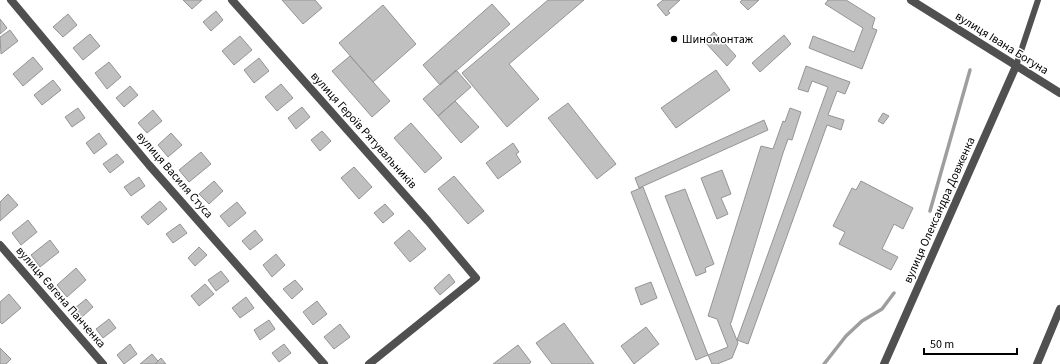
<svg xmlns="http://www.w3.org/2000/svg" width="1060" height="364" font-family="'Source Sans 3',sans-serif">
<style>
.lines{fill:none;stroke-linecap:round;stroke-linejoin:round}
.stream{stroke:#9e9e9e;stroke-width:3.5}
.building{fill:#c0c0c0;stroke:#949494}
.service{stroke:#505050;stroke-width:6}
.minor{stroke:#505050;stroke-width:8}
.tertiary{stroke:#505050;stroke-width:8}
.poi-dot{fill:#000;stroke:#fff;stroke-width:1.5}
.labels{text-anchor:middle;stroke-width:3;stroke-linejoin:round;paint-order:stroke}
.poi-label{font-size:12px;fill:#000;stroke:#fff;text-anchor:start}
.street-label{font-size:12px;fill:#000;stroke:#fff}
</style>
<rect width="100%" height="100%" fill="#fff"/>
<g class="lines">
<!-- stream -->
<path class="stream" d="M930,211L970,70
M824,364L846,336L862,321L882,309L894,293"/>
</g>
<!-- building -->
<path class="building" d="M183,0H202L192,9Z
M282,0H315L322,8L303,24Z
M548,0H584L509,64L539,99L507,127L462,73Z
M663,0H680L668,11L670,13L666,16L657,5Z
M742,0H759L748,10L740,2Z
M828,0H846L875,18L872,28L877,30L862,69L809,48L813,36L854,52L863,28L825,4Z
M492,4L510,24L440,85L423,65Z
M383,5L416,44L373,82L339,43Z
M216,11L223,20L211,31L203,22Z
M68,14L77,25L63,37L53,27Z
M0,19L7,28L0,34Z
M10,30L18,41L1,54L0,37Z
M714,32L736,56L727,66L704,41Z
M90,34L100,46L83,60L73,48Z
M784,35L791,44L760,72L752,63Z
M240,36L252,50L234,65L222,51Z
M350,56L390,101L372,117L332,71Z
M33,57L43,69L23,86L13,74Z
M259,58L269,71L254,83L244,70Z
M109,62L121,77L107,89L95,73Z
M806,66L850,82L845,94L837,91L828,115L844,120L841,130L827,125L748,344L737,340L828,87L812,81L808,92L798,89Z
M456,70L471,87L438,116L423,99Z
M716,70L730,90L676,128L661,108Z
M53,80L61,90L42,105L34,95Z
M281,84L293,98L277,111L265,97Z
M130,86L138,95L124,107L116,98Z
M455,101L479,127L461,143L438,116Z
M568,103L616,164L597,179L548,118Z
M302,107L310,117L296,129L288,118Z
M78,108L85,118L72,127L65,117Z
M790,108L801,112L792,140L788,139L783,153L731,323H730L738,343L732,358L717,364H712L708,355L728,347L717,319L708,316L761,146L773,149L783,121L785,122Z
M153,110L162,121L147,133L138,123Z
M883,113L889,116L883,124L878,121Z
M764,120L768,130L639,188L635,178Z
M411,123L442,158L425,173L394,138Z
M322,131L331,141L320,151L311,140Z
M99,133L107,144L94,154L86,143Z
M171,133L182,145L168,157L158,145Z
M513,143L519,152L516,154L521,162L498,179L486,163Z
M201,152L211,164L189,182L179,170Z
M117,154L124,162L110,173L103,164Z
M354,167L372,187L359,199L341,178Z
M722,170L731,194L721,198L728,214L717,219L701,178Z
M454,176L484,211L468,224L438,189Z
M139,177L145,186L131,196L124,187Z
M214,181L223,191L209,204L199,194Z
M861,181L913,208L903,229L894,224L882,249L898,257L891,270L839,244L845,232L833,226L852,188L856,190Z
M643,187L708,355L696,360L631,192Z
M685,189L714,264L705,268L706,272L696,276L665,196Z
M8,194L18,205L0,221V202Z
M160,201L167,209L148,225L141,217Z
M237,202L246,213L229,227L220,216Z
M385,204L394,214L383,223L374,213Z
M28,220L37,232L21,245L12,233Z
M180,224L187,233L173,243L166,234Z
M255,230L263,240L250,250L242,241Z
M409,230L426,249L410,262L394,243Z
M50,240L59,252L40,267L31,255Z
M199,247L207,255L195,266L188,258Z
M276,254L285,265L272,277L263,265Z
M76,268L86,280L67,297L57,285Z
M221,271L229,281L216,291L208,280Z
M449,274L455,282L440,295L434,288Z
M295,280L303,289L292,299L283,289Z
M651,282L657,298L641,305L635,288Z
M205,284L214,294L199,306L191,296Z
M9,294L21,308L2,324L0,322V302Z
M246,297L254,308L240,318L232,308Z
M86,299L93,307L82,317L75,308Z
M317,301L327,314L313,325L303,312Z
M109,319L116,328L103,338L96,329Z
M269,320L275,329L260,340L254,330Z
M564,323L594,364H552L536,343Z
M340,324L350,337L334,349L324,337Z
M646,327L659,344L634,364L621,346Z
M130,344L137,354L124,364L117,355Z
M284,344L291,353L279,362L272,353Z
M518,345L531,362L529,364H493Z
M0,348L11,359L6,364H0Z
M152,354L158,361L155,364H140Z
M161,358L166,364H155Z"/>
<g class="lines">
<!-- service -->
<path class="service" d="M1016,66L1038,0"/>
<!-- minor -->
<path class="minor" d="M11,0L149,165L324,364
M232,0L428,221L476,278L369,364
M0,245L103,364
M884,364L1016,66
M1037,364L1060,309"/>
<!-- tertiary -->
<path class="tertiary" d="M911,0L1060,93"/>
</g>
<!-- markers -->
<circle class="poi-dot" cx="674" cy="39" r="4"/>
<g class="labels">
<!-- poi labels -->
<g class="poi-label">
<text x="682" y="43">Шиномонтаж</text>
</g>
<!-- street labels -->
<g class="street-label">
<text transform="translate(1002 43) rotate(32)" y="4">вулиця Івана Богуна</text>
<text transform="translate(364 130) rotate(48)" y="4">вулиця Героїв Рятувальників</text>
<text transform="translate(175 175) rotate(49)" y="4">вулиця Василя Стуса</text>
<text transform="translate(939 210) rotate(-66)" y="4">вулиця Олександра Довженка</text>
<text transform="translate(61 297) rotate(49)" y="4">вулиця Євгена Панченка</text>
</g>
</g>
<!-- scale -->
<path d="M924 348v6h93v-6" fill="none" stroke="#000000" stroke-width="2"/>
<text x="930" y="348" font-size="12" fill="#000000" stroke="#ffffff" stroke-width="3" paint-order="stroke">50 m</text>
</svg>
